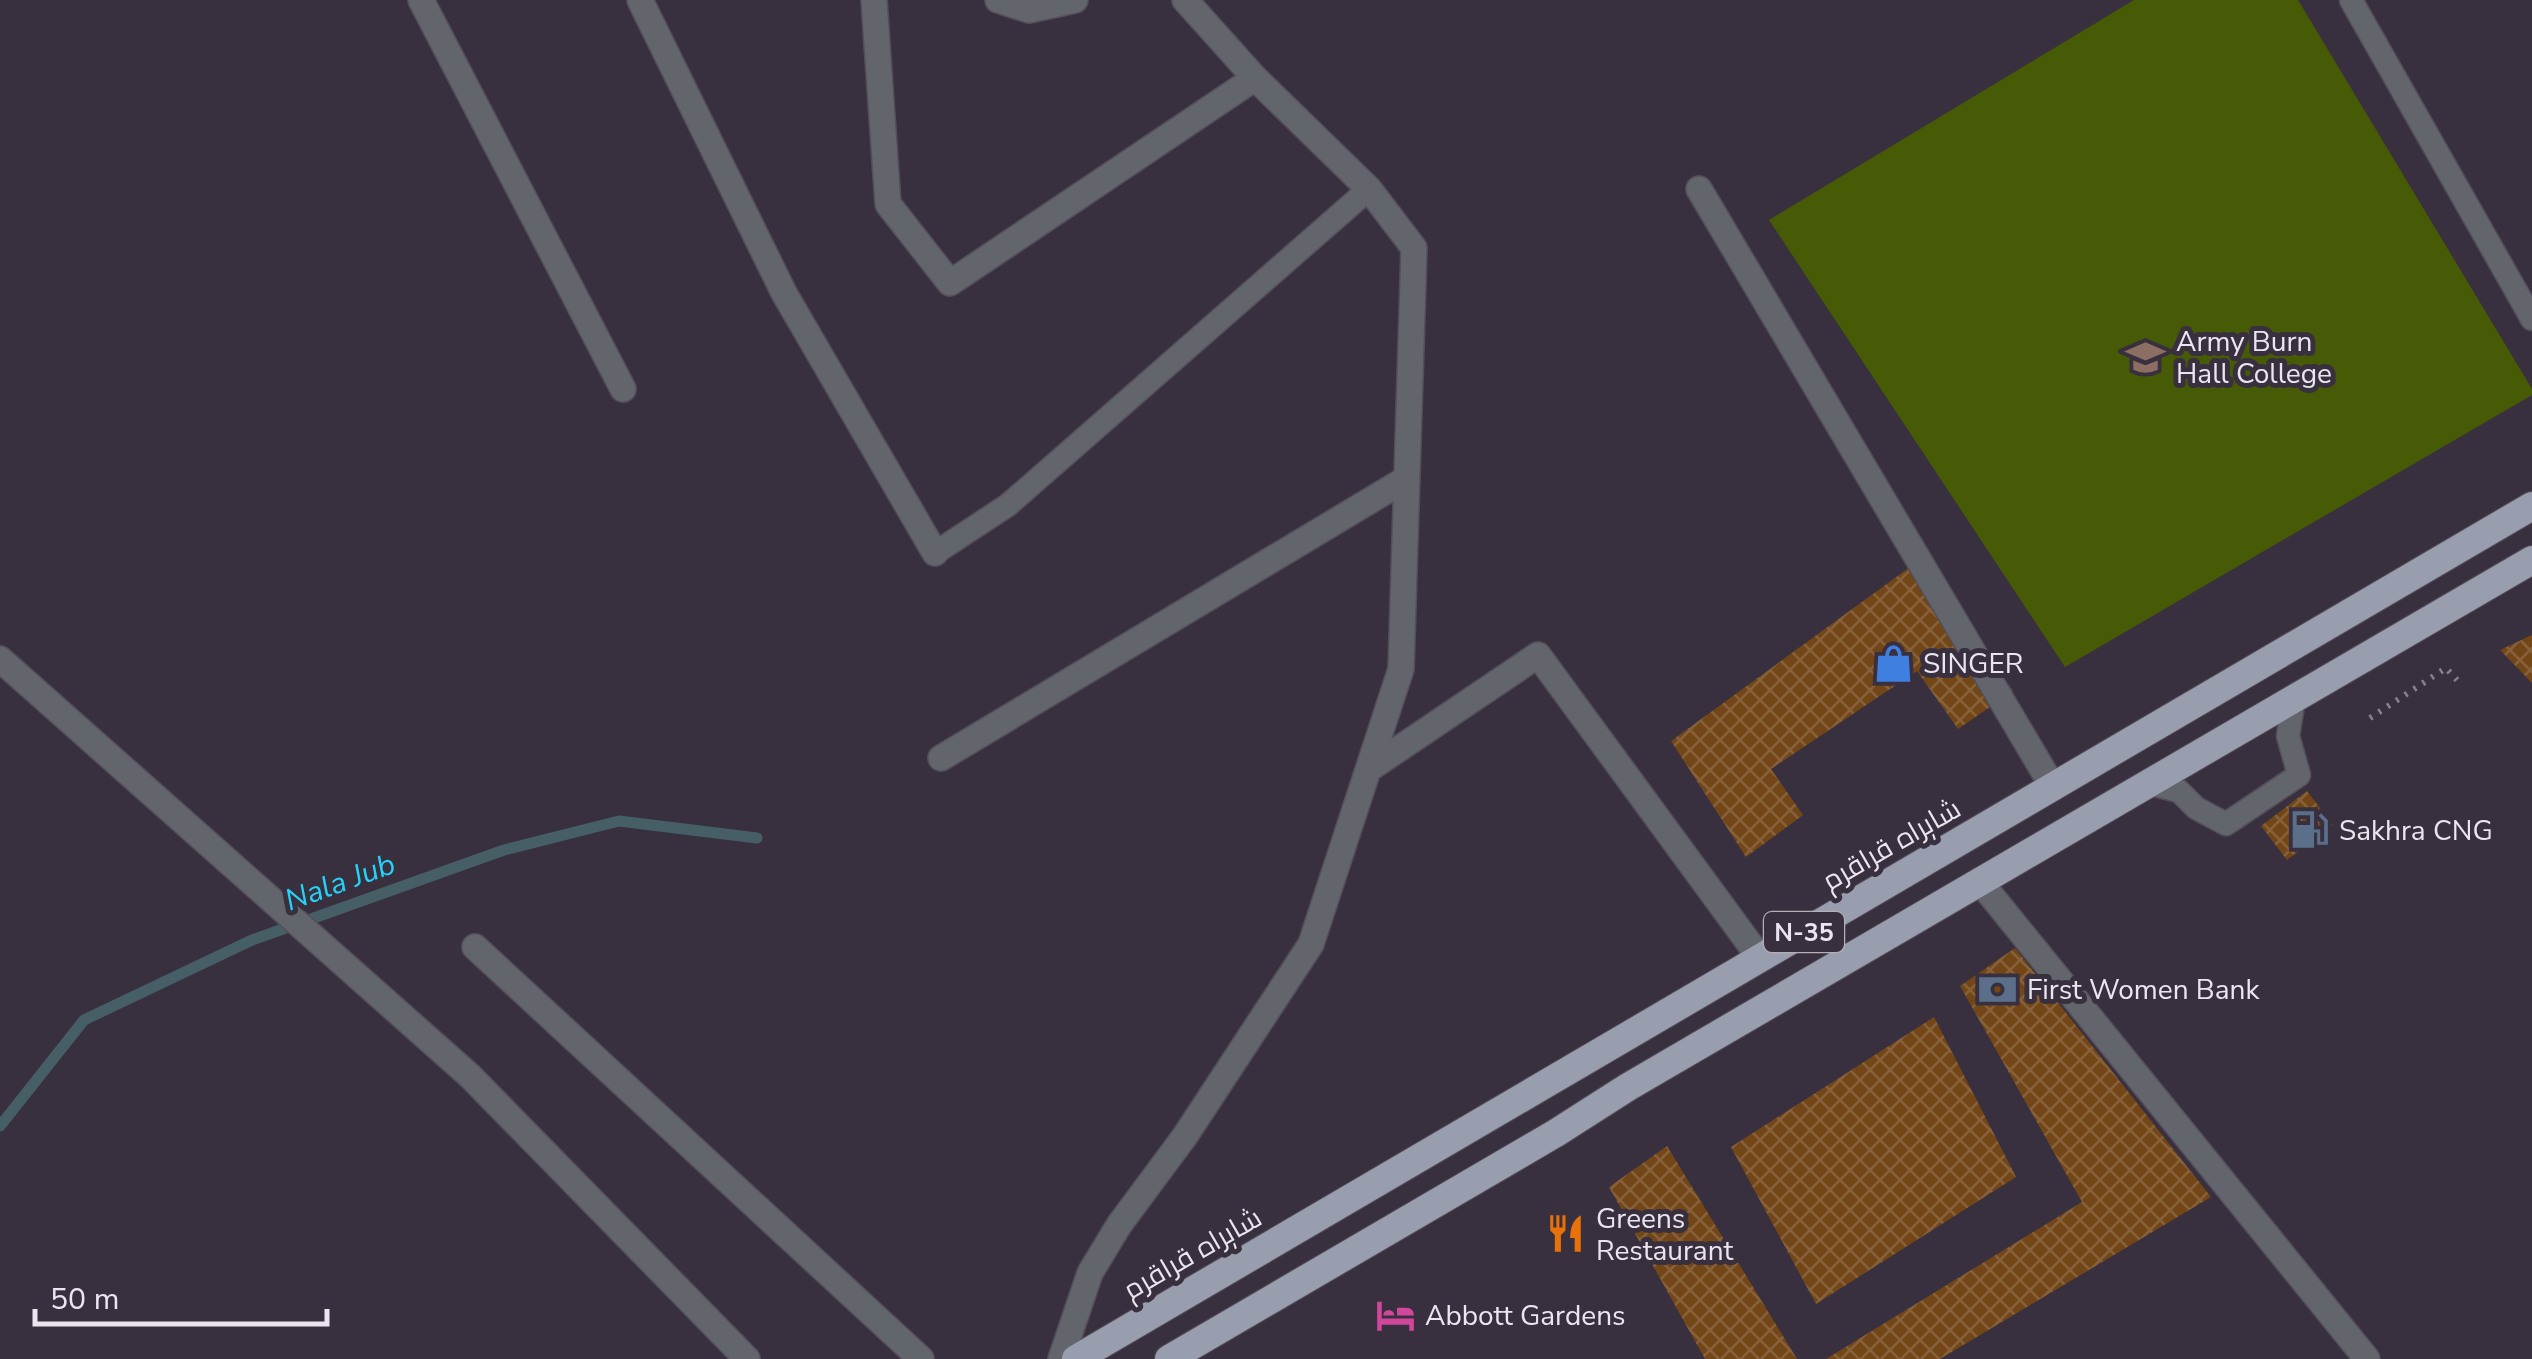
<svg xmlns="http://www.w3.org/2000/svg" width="2532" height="1359" font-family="'Nunito Sans',Cairo,sans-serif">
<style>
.grass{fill:#475b06}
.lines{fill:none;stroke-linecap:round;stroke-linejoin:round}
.stream{stroke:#465f67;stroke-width:11}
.building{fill:url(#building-cross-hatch)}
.service-casing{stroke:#544d5a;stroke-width:25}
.minor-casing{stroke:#544d5a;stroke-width:28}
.trunk-casing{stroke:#544d5a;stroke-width:30}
.path{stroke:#88818d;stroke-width:6;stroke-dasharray:2.5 8;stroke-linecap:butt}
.service{stroke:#62656c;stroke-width:22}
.minor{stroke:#62656c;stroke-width:25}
.trunk{stroke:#989eae;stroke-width:28}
.labels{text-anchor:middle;stroke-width:10;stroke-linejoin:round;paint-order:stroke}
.shield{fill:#38303e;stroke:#b5afb9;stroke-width:2.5}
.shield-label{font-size:25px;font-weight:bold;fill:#eae5ee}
.poi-label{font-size:28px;fill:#eae5ee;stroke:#38303e;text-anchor:start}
.street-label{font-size:28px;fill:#eae5ee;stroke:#38303e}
.water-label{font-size:30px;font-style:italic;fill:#26d3f8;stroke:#38303e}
</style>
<defs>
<pattern id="building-cross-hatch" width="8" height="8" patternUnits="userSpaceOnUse" patternTransform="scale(2.5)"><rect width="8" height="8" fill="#734617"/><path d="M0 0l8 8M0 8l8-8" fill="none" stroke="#876139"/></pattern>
</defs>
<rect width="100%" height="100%" fill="#38303e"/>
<!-- grass -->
<path class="grass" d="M2134,0H2298L2532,389V395L2065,667L1769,220Z"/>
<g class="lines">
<!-- stream -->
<path class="stream" d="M0,1126L84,1020L252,940L504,850L619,821L757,838"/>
</g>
<!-- building -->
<path class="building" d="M1921,559L2013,691L1958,729L1917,671L1771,769L1803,815L1746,857L1671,741Z
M2532,635V683L2500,650Z
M2307,791L2333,825L2287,860L2261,826Z
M2015,948L2211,1197L1940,1359H1826L2082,1202L1960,986Z
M1934,1017L2016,1177L1816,1304L1731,1147Z
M1667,1146L1797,1359H1705L1609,1187Z"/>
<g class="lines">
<defs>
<path id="service" d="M2351,0L2532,319
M935,553L1008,505L1369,189
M2151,784L2179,791L2196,808L2226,824L2299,775L2288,736L2294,699"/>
<path id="minor" d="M421,0L623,389
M640,0L784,293L935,553
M874,0L888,204L950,283L1255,78
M998,0L1029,10L1075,0
M1699,189L2053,787
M0,659L470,1076L747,1359
M941,758L1406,479
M1369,769L1538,655L1760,958
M1981,883L2367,1359
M475,947L921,1359
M1061,1359L1090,1273L1119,1225L1185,1136L1311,944L1401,669L1414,248L1369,189L1255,78L1185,0"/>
<path id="trunk" d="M1076,1359L2532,506
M1169,1359L1556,1133L1628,1087L2532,560"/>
</defs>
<!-- service casing -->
<use href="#service" class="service-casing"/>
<!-- minor casing -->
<use href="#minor" class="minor-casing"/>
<!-- trunk casing -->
<use href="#trunk" class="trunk-casing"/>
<!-- path -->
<path class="path" d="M2370,718L2446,668L2457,680"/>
<!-- service -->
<use href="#service" class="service"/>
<!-- minor -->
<use href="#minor" class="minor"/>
<!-- trunk -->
<use href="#trunk" class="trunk"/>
</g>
<!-- icons -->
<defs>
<symbol id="university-bare" viewBox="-9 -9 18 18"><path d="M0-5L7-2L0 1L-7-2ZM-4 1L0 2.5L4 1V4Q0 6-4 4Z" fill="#8d6e63" stroke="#38303e" stroke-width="2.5" paint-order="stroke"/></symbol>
<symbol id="shop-bare" viewBox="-9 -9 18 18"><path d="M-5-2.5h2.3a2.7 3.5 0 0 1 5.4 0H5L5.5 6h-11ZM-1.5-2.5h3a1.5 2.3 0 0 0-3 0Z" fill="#3f7fe0" stroke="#38303e" stroke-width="2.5" paint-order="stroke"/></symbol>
<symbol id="fuel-bare" viewBox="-9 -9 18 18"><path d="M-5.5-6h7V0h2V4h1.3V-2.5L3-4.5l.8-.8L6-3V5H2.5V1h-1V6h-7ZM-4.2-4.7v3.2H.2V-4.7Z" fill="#5c6f8a" stroke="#38303e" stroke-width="2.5" paint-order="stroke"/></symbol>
<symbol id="bank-bare" viewBox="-9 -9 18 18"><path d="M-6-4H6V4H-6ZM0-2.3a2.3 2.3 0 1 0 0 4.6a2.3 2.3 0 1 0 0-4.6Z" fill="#5c6f8a" stroke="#38303e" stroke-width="2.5" paint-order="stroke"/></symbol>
<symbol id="restaurant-bare" viewBox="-9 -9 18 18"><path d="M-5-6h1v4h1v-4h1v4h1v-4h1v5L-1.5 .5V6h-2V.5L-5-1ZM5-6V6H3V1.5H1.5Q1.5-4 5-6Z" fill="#e8710a" stroke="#38303e" stroke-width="2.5" paint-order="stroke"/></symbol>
<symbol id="hotel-bare" viewBox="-9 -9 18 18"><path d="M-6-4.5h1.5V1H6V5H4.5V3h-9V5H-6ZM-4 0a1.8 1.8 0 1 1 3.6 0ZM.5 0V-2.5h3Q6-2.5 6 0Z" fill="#d1479c" stroke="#38303e" stroke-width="2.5" paint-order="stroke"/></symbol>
</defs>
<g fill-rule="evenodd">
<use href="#university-bare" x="2118" y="330" width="55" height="55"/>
<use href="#shop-bare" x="1866" y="636" width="55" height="55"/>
<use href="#fuel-bare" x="2282" y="802" width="55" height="55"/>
<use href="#bank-bare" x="1970" y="962" width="55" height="55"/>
<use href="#restaurant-bare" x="1538" y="1206" width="55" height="55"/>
<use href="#hotel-bare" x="1368" y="1288" width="55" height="55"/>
</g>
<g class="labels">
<!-- shield labels -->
<rect class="shield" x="1764" y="912" width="80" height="40" rx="8"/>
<g class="shield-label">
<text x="1804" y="941">N-35</text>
</g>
<!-- poi labels -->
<g class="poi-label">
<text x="2176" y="351">Army Burn<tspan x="2176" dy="32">Hall College</tspan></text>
<text x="1923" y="673">SINGER</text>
<text x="2339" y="840">Sakhra CNG</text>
<text x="2027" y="999">First Women Bank</text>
<text x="1596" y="1228">Greens<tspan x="1596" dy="32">Restaurant</tspan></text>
<text x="1425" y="1325">Abbott Gardens</text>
</g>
<!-- street labels -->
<g class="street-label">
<text transform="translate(1891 844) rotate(-30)" y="10">شاہراہ قراقرم</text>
<text transform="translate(1192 1253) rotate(-30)" y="10">شاہراہ قراقرم</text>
</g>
<!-- water labels -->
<g class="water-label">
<text transform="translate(340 882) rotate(-20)" y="10">Nala Jub</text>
</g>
</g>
<!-- scale -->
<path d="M35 1309v15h292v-15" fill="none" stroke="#eae5ee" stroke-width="5"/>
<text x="50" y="1309" font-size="30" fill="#eae5ee" stroke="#38303e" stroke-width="8" paint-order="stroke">50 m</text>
</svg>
